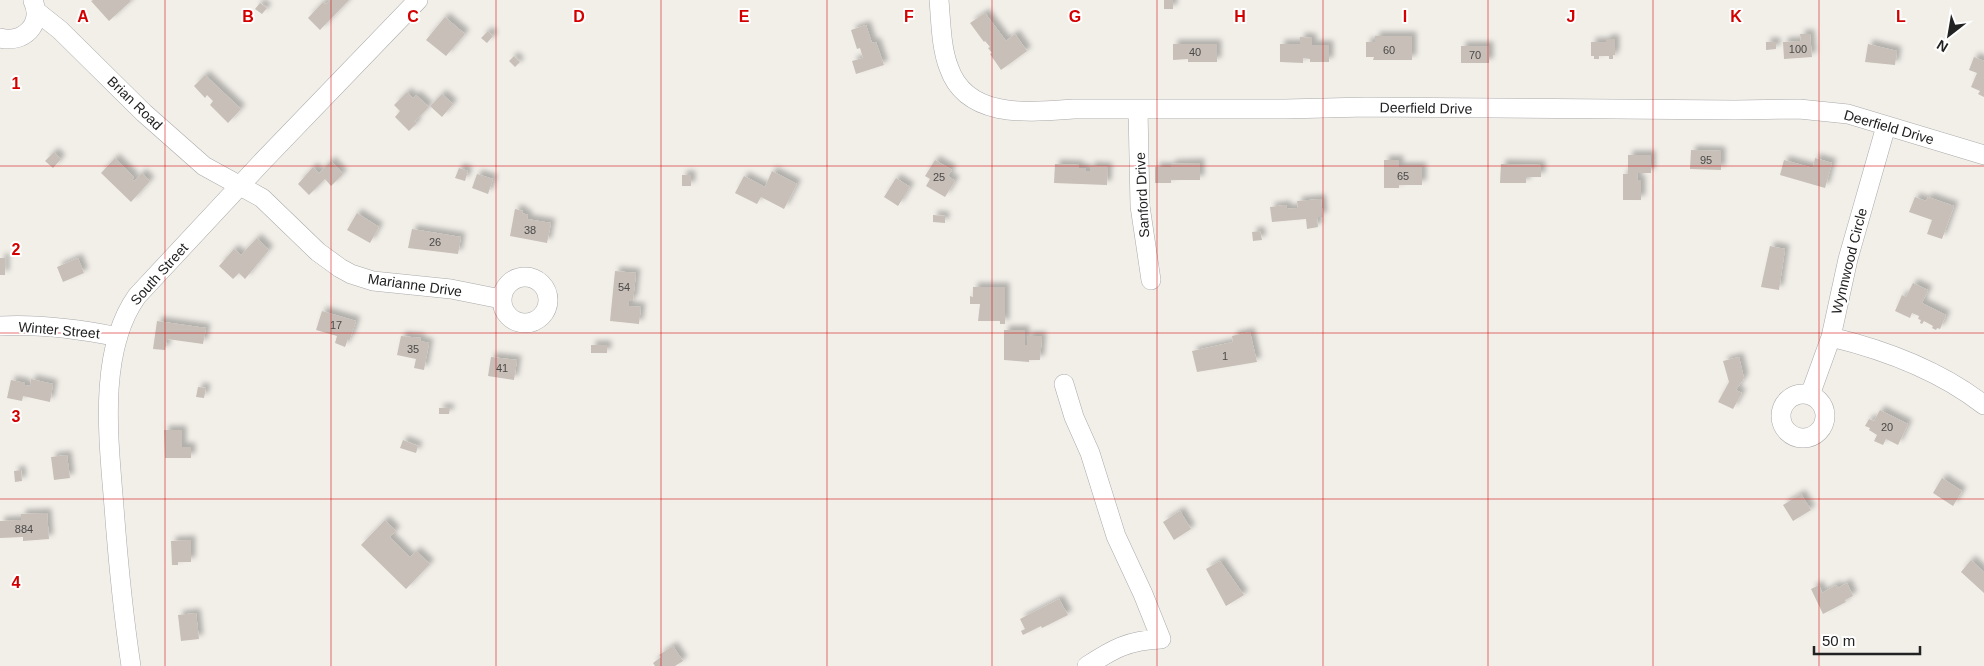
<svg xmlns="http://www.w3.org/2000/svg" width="1984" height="666" font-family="Arial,sans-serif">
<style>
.building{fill:#c7bfb8;filter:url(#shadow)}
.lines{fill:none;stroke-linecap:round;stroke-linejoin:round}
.minor-casing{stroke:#a9a9a9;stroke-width:20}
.minor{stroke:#fff;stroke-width:19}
.grid{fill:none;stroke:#d40000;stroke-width:1;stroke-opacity:0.55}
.labels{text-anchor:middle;stroke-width:4;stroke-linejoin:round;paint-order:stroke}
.number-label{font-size:11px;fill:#4b4948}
.street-label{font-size:14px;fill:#222;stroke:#fff}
.grid-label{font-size:16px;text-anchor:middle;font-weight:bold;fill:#d40000;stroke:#fff;stroke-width:4;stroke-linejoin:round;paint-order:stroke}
</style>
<defs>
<filter id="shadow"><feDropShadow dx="4.5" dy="-4.5" stdDeviation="2.5" flood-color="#0004"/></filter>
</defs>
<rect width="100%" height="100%" fill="#f2efe9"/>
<!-- building -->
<path class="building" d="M93,0H130L131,1L109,21L91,1Z
M330,0H349L320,30L308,18L323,2L326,4Z
M1164,0H1173V9H1164Z
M260,3L267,8L262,14L255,9Z
M985,13L1006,41L1015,34L1027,51L1001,70L990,54L992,53L988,48L990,47L985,41L984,42L970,23Z
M445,17L465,34L446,56L426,40Z
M866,25L872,43L876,42L884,65L856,74L852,61L863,58L860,48L857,49L851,30Z
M488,31L493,36L487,43L481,38Z
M1800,34H1810L1812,57L1784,59L1783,42L1801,41Z
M1375,36H1412V60H1373L1374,57H1366V42H1375Z
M1300,37L1312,38V45H1329V62H1310V59L1303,58V63L1280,62V44H1300Z
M1606,39H1615V55H1613V59H1609V56H1599V59H1594V56H1591V42H1606Z
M1766,42H1776V49L1766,50Z
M1173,44H1217V62H1188V59L1173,60Z
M1868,44L1897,51L1895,65L1865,62Z
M1461,46H1489V63H1461Z
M514,56L520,62L515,67L509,61Z
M1974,57L1984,61V97L1978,94L1980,91L1971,87L1977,73L1969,70Z
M205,75L241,109L228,123L210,105L213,101L207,95L205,98L194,86Z
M407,92L413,98L416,95L429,107L415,121L417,123L409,131L395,117L400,111L394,105Z
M442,94L453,104L442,117L430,106Z
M1691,150L1721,151V170L1690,169Z
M54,152L61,159L53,168L45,161Z
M1628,155H1651V173H1638L1637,180H1641V200H1623V174H1628Z
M115,158L134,177L132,180L134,181L142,173L150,181L131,202L101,173Z
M1815,158L1832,163L1825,188L1780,175L1784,160L1813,168Z
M935,160L952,170L948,176L955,181L945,197L926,186L930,179L925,176Z
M1384,160H1399V167H1422V185H1399V188H1384Z
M331,161L343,174L331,186L325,179L309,195L298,184L313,167L319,173Z
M1200,163V180H1171V183H1155V167H1171V164Z
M1055,164L1079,165V168H1086V171H1090V166L1108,167L1107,185L1054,183Z
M1501,164L1541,165V177H1526V183H1500Z
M459,168L468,171L465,181L455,178Z
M772,171L797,184L784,209L761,197L757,204L735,193L744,176L765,187Z
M477,174L493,179L488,194L472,188Z
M682,175H691V186H682Z
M896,178L910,187L898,206L884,197Z
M1915,197L1926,201L1928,197L1954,206L1942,239L1927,234L1932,220L1909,212Z
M1321,199L1323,217H1317L1318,227L1307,229L1306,219L1272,222L1270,207L1286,205L1287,209L1298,208L1297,201Z
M515,209L523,211L522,213L528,215L527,219L551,223L547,243L510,236Z
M357,213L379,227L370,243L347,230Z
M933,215L945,216V223L933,222Z
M412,229L461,237L458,254L408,248Z
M1260,231L1262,240L1253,241L1252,232Z
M257,238L269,250L245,279L239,273L233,279L219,266L234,249L241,255Z
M1770,246L1785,249L1779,290L1761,287Z
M0,258H5V275H0Z
M78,258L84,273L63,282L57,267Z
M615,271L636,273L633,301H629V306L641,307L639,324L610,321Z
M1913,283L1928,290L1922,303L1946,315L1940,329L1937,328L1936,330L1932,328L1933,326L1924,321L1922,324L1920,323L1921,320L1918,319L1919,316L1912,313L1910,318L1895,311L1902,295L1906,297Z
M973,287H1005V324H1000V321H978L980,304H970V296L973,297Z
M322,311L356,321L350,339H348L345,347L335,343L337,336L316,330Z
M157,321L206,328L203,344L167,339L165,350L153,349Z
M1004,330H1025V345H1027V336H1042L1040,360H1029V362L1004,360Z
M1250,332L1257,362L1197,372L1192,351L1233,342L1232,336Z
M401,336L421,338L420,341L429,343L424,370L414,368L416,359L397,355Z
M591,345H607V353H591Z
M491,357L517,360L514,380L488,376Z
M1739,357L1744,378L1736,390L1742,393L1733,409L1718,402L1729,382L1723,361Z
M31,379L53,384L50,402L23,396L22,401L7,398L11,380L25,383V385L30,386Z
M198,387L206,388L204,398L196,397Z
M439,408H450L449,414H439Z
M1880,410L1908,424L1898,445L1886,439L1883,445L1874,441L1877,435L1869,430L1870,428L1865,426L1869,419L1874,421Z
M164,430H182V447H191V458H165Z
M403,440L418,446L416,453L400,448Z
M67,455L70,478L54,480L51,457Z
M21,470L22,481L15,482L14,471Z
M1942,478L1962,491L1953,506L1933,493Z
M1801,494L1811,510L1793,521L1783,505Z
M1180,511L1191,529L1174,540L1163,522Z
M47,513L49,539L23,541V537L0,538V521L21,520V514Z
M385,520L396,531L390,537L410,557L416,551L430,564L406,589L361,545Z
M191,540V562H178V565H172L171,541Z
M1971,560L1984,572V593L1961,572Z
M1220,561L1244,595L1226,606L1206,569Z
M1847,583L1853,596L1845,600L1846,602L1823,614L1811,589L1819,585L1822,593L1836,585L1838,588Z
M1059,599L1068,615L1042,628L1041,626L1023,635L1021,631L1025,629L1020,619Z
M196,613L199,639L181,641L178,615Z
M673,646L683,661L675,666H655L653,663L661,657L659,655Z"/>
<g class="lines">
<defs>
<path id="minor" d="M939,0C941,22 941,48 949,68C967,120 1031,112 1074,109H1285L1366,107L1735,110L1799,109L1848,114L1984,155
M36,11L60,30L144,113L204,166L262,198L318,252L340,268L351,274L373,281L451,289L501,299
M0,38C23,44 44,24 33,1
M1138,109L1140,206L1151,280
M502 300a23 23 0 1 1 46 0a23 23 0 1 1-46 0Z
M0,326C40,324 79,329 118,337
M1831,337C1885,350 1939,370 1984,405
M1064,384L1074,417L1090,453L1116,536L1143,594L1161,639C1129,640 1113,649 1087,666
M1781 416a22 22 0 1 1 44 0a22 22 0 1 1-44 0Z
M1810,395L1831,337L1848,259L1886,126
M131,666C123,613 118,560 114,507C109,442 97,352 137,296L261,163L418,0"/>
</defs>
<!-- minor casing -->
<use href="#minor" class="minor-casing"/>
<!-- minor -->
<use href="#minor" class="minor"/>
</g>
<!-- grid -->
<path class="grid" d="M165,0V666M331,0V666M496,0V666M661,0V666M827,0V666M992,0V666M1157,0V666M1323,0V666M1488,0V666M1653,0V666M1819,0V666M0,166H1984M0,333H1984M0,499H1984"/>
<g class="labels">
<!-- number labels -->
<g class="number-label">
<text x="1798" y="53">100</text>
<text x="1389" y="54">60</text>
<text x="1195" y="56">40</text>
<text x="1475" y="59">70</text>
<text x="1706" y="164">95</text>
<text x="1403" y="180">65</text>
<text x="939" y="181">25</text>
<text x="530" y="234">38</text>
<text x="435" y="246">26</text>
<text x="624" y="291">54</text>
<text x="336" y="329">17</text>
<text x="413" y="353">35</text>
<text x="1225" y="360">1</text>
<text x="502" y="372">41</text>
<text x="1887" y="431">20</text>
<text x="24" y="533">884</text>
</g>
<!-- street labels -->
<g class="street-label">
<text transform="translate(135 103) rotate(44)" y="5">Brian Road</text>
<text transform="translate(1426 108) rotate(1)" y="5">Deerfield Drive</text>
<text transform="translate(1889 127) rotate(16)" y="5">Deerfield Drive</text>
<text transform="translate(1142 195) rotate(-93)" y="5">Sanford Drive</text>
<text transform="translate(1849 261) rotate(-76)" y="5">Wynnwood Circle</text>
<text transform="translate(159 274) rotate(-48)" y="5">South Street</text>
<text transform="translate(415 285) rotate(8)" y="5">Marianne Drive</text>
<text transform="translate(59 330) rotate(5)" y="5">Winter Street</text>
</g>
</g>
<g class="grid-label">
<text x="83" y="22">A</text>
<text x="248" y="22">B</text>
<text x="413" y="22">C</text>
<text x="579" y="22">D</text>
<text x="744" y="22">E</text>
<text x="909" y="22">F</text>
<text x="1075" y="22">G</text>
<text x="1240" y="22">H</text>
<text x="1405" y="22">I</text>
<text x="1571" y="22">J</text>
<text x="1736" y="22">K</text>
<text x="1901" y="22">L</text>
<text x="16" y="89">1</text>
<text x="16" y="255">2</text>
<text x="16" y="422">3</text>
<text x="16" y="588">4</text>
</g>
<!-- north arrow -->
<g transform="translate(1949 35) rotate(211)" stroke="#ffffff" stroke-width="4" paint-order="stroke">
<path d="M0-4L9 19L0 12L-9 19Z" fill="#222222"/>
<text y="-8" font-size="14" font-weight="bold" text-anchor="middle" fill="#222222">N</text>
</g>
<!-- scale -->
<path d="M1814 646v8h106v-8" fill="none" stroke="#222222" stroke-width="2.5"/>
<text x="1822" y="646" font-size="15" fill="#222222" stroke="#ffffff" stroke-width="4" paint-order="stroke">50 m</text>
</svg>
